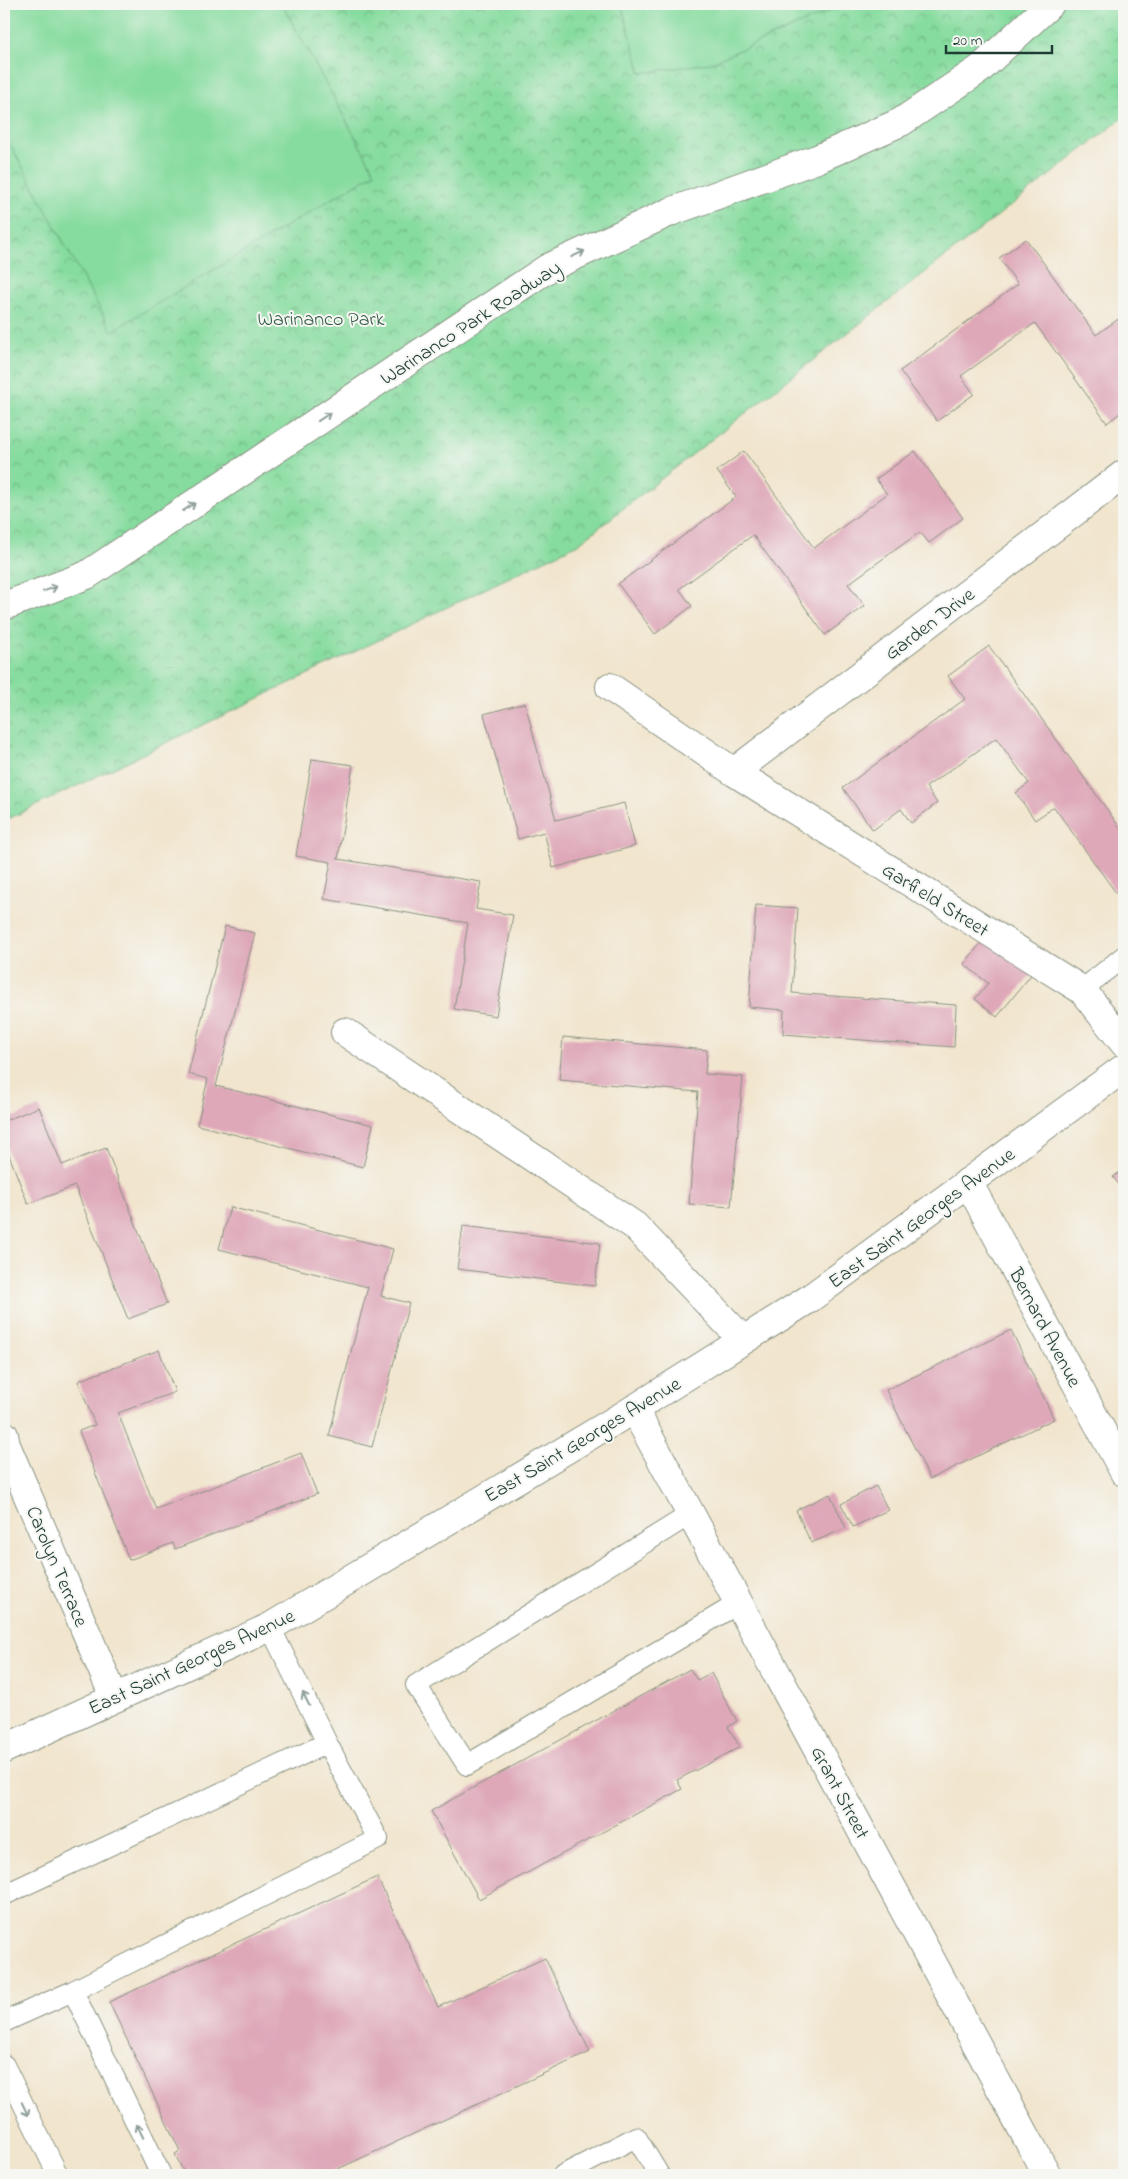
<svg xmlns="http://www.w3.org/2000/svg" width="1128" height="2179" font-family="'Indie Flower',sans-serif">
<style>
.park{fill:url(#park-crowns);stroke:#528c6a}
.pitch{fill:#86dc9f;stroke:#528c6a}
.building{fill:#dea8b9}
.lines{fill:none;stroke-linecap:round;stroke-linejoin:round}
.lane-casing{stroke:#889180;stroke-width:22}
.street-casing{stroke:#889180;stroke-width:30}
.secondary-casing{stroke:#889180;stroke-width:30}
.lane{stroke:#fff;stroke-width:20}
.street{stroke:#fff;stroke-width:28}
.secondary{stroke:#fff;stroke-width:28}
.oneway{stroke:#8f9e9a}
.labels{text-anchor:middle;stroke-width:4;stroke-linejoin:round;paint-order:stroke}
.park-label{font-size:20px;fill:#345d49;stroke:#f6f6f2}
.street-label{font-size:20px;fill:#1f3d34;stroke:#f6f6f2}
</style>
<defs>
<pattern id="park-crowns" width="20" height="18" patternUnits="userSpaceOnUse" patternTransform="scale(1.25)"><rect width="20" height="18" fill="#86dc9f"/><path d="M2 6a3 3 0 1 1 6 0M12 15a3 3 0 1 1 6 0" fill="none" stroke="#6db482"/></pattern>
</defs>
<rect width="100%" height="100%" fill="#f6f6f2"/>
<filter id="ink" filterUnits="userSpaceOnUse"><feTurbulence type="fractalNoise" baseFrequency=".02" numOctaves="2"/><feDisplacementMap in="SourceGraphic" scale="10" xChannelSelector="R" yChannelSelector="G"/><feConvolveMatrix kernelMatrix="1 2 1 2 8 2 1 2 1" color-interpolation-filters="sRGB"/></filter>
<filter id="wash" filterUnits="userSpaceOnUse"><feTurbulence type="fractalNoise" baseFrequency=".0096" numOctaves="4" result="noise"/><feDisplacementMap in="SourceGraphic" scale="20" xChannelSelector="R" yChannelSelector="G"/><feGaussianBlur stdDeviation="1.12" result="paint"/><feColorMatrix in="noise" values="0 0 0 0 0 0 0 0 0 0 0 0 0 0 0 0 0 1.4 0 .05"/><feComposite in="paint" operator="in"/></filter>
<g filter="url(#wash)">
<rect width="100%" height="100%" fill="#f1e5cd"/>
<!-- park -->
<path class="park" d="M4,4H1124V117L578,544L4,821Z"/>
<!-- pitch -->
<path class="pitch" d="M4,4H282L375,173L112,331L4,133Z
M621,4H846L710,63L641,73Z"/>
<g id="blocks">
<!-- building -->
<path class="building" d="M1026,239L1096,335L1124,315V410L1107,423L1035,323L961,376L974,394L937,421L900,371L1018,284L999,258Z
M744,451L814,548L887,494L876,479L915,451L963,518L929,543L920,532L848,584L865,606L825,635L753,535L679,589L692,606L655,634L618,584L736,497L717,471Z
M989,646L1121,829L1124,826V904L1054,807L1035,820L1016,793L1029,783L996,738L926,787L937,803L911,823L901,809L873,830L843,788L965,699L948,676Z
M525,703L556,820L624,803L635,846L553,868L544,832L518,839L484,714Z
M312,759L353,765L338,859L481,882L476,909L513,915L496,1016L454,1009L468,923L324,899L331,862L296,856Z
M756,905L798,908L792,993L956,1005L954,1047L783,1034L784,1010L749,1007Z
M225,926L255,933L216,1086L373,1125L363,1167L197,1125L208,1079L188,1074Z
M989,933L1035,970L997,1017L975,999L988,983L964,964Z
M563,1037L707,1050L705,1074L743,1077L731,1207L689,1204L698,1092L559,1080Z
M39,1107L62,1165L106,1148L167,1304L128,1319L75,1186L28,1204L4,1142V1121Z
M1124,1169V1191L1113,1177Z
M230,1207L393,1249L381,1296L409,1303L372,1447L329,1436L368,1287L219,1249Z
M463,1226L600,1243L595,1286L457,1269Z
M1011,1330L1054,1419L930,1479L886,1390Z
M159,1350L175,1392L118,1413L156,1509L301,1453L317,1494L175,1549L173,1543L129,1560L79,1431L95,1425L78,1381Z
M876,1486L888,1510L853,1527L841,1504Z
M830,1494L846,1528L811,1543L796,1510Z
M690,1669L697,1680L711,1673L737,1721L728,1727L740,1747L677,1780L682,1789L479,1899L431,1811Z
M377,1877L438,2007L545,1958L590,2052L325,2175H185L175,2154L180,2151L109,2002Z"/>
</g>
</g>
<g filter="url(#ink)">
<use href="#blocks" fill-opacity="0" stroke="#889180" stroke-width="1"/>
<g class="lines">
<defs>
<path id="lane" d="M1082,990L1124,956
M691,1514L416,1685L467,1765L739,1603
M4,1895L327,1743
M73,1991L161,2175
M4,2022L73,1991L378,1839L327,1743L270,1627
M4,2065L58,2175
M563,2175L636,2137L659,2175"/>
<path id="street" d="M4,606L87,575L548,268L670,212L817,159L901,122L980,69L1050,4
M610,687L734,772L1082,990L1124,1043
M734,772L1124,474
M345,1032L635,1226L743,1340
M968,1182L1124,1472
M634,1409L1047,2175
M4,1435L6,1445L114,1697"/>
<path id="secondary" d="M4,1749L270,1627L634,1409L809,1299L1124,1068"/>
</defs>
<!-- lane casing -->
<use href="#lane" class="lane-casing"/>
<!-- street casing -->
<use href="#street" class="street-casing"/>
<!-- secondary casing -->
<use href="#secondary" class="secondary-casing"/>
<!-- lane -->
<use href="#lane" class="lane"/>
<!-- street -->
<use href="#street" class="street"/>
<!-- secondary -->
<use href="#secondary" class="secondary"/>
</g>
<!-- one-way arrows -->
<defs><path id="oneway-shaft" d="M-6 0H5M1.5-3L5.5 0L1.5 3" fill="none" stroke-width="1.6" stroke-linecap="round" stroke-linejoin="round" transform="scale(1.25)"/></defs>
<g class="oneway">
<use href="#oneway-shaft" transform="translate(578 254) rotate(-25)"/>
<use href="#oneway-shaft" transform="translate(324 417) rotate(-34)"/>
<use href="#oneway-shaft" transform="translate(189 507) rotate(-34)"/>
<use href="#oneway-shaft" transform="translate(50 589) rotate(-20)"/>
<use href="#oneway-shaft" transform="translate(306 1699) rotate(-117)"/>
<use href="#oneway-shaft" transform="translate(25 2109) rotate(64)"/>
<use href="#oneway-shaft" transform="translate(140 2131) rotate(-116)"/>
</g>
</g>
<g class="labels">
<!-- park labels -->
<g class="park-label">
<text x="321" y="325">Warinanco Park</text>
</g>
<!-- street labels -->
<g class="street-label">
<text transform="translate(470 322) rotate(-33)" y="7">Warinanco Park Roadway</text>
<text transform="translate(929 623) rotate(-37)" y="7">Garden Drive</text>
<text transform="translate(936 899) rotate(32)" y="7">Garfield Street</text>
<text transform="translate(921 1217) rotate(-36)" y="7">East Saint Georges Avenue</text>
<text transform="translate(1046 1327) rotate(62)" y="7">Bernard Avenue</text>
<text transform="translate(582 1439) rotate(-31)" y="7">East Saint Georges Avenue</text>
<text transform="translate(58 1566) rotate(67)" y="7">Carolyn Terrace</text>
<text transform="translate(191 1661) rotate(-25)" y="7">East Saint Georges Avenue</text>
<text transform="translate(841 1792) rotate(62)" y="7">Grant Street</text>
</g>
</g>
<!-- margin -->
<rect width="1128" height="2179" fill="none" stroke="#f6f6f2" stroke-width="20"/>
<!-- scale -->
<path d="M946 45v8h106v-8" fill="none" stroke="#1f3d34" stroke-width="2.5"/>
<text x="953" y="45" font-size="15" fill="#1f3d34" stroke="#f6f6f2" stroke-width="4" paint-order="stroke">20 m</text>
</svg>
